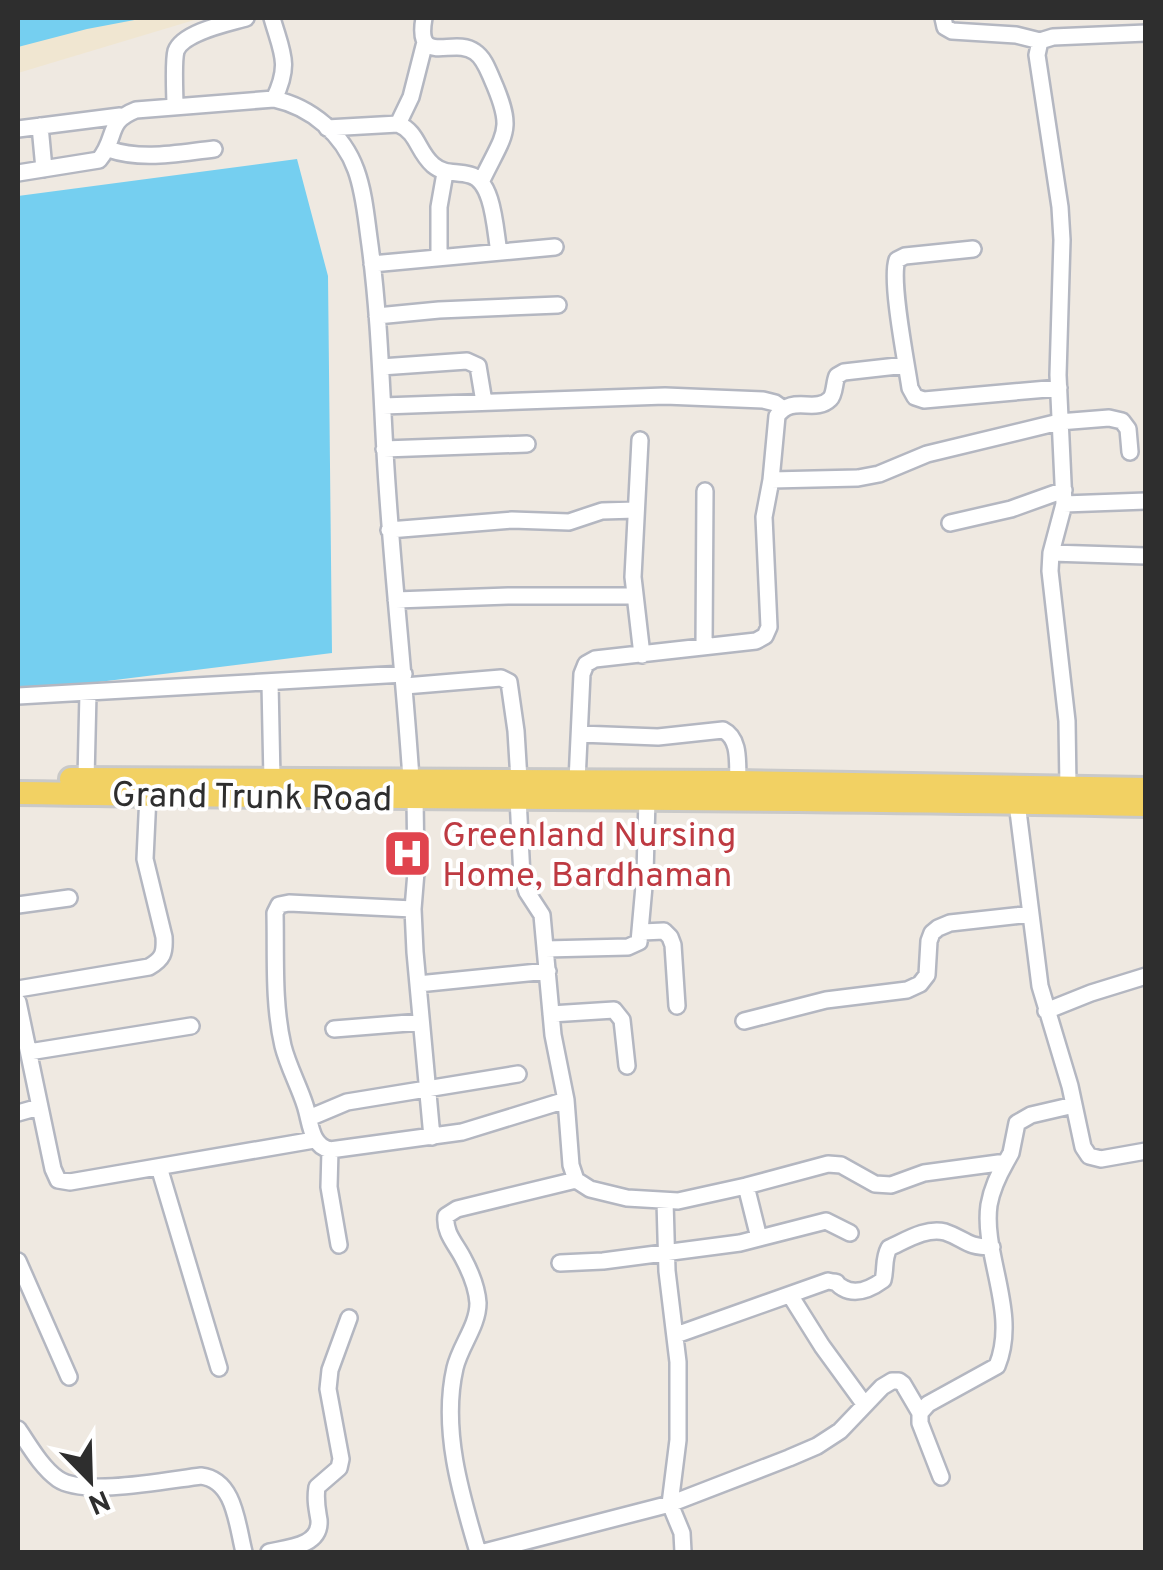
<svg xmlns="http://www.w3.org/2000/svg" width="1163" height="1570" font-family="Overpass,sans-serif">
<style>
.education{fill:#f0e6d1}
.water{fill:#75cff0}
.lines{fill:none;stroke-linecap:round;stroke-linejoin:round}
.minor-casing{stroke:#b4b7c1;stroke-width:20}
.primary-casing{stroke:#c9c9c9;stroke-width:28}
.minor{stroke:#fff;stroke-width:15}
.primary{stroke:#f2d163;stroke-width:22}
.labels{text-anchor:middle;stroke-width:8;stroke-linejoin:round;paint-order:stroke}
.street-label{font-size:35px;fill:#2e2e2e;stroke:#fff}
.health-label{font-size:35px;fill:#be3a42;stroke:#fff;text-anchor:start}
</style>
<rect width="100%" height="100%" fill="#efe9e1"/>
<!-- education -->
<path class="education" d="M18,18H201L18,73Z"/>
<!-- water -->
<path class="water" d="M18,18H145L87,29L18,47Z
M297,159L328,276L332,653L18,692V196Z"/>
<g class="lines">
<defs>
<path id="minor" d="M272,18C282,53 291,64 274,99
M424,18C415,68 454,36 475,52C484,58 488,70 492,79C515,131 505,132 482,180
M943,18L945,27L952,31L1016,35L1040,41L1053,37L1146,33
M1040,41L1037,55L1060,207L1062,240L1058,375L1064,504L1051,553L1050,571L1067,721L1068,787
M175,107C175,94 173,62 176,51C183,32 229,23 246,18
M398,124L411,97L425,42
M40,126L44,169
M327,128L398,124C418,132 417,151 433,165C445,175 455,171 470,175C494,181 495,231 499,252
M18,129L120,116
M108,149C143,161 178,153 214,149
M18,173L99,160C118,137 105,122 136,110L274,99C311,107 343,134 356,170C364,192 366,216 369,238C379,309 381,380 385,452C391,561 404,670 411,779
M973,249L905,256L897,260C890,281 906,361 910,388L915,397L924,400L1059,388
M439,258V207L445,173
M372,264L555,247
M377,316L439,310L558,305
M381,367L467,361L478,366L484,402
M383,406L665,396L763,400L775,403L782,408
M640,440L633,577L642,655
M384,449L527,444
M771,480L858,478L879,474L927,454L1059,422L1109,418L1122,421L1128,429L1130,452
M1064,504L1146,501
M950,523L1011,509L1064,490
M389,530L512,520L569,522L602,511L636,510
M1051,553L1146,556
M396,600L508,596H634
M704,647L705,491
M270,683L272,779
M405,686L501,678L509,682L516,731L519,780
M18,696L404,674
M580,734L658,737L723,730C741,739 737,764 738,782
M86,779L88,693
M577,781L582,674L586,664L595,659L756,641L765,636L769,627L764,517L771,480L777,416C792,394 815,414 830,399C835,394 834,383 837,376L844,372L906,365
M415,798L416,872L413,909L415,952L432,1137
M518,798L522,877L527,892L542,915L553,1035L566,1100L571,1165L576,1180L590,1189L627,1198L678,1201L746,1186L828,1164L841,1165L875,1184L891,1185L924,1173L1006,1162L1011,1153L1017,1123L1031,1115L1074,1105
M1017,803L1040,986L1070,1086L1083,1147L1089,1156L1101,1159L1146,1151
M18,905L69,898
M413,909L289,903L279,905L275,913C276,957 273,1003 283,1046C288,1066 299,1086 305,1105C311,1123 310,1145 330,1150L462,1132L566,1100
M642,932L664,931L670,937L673,945L677,1006
M545,949L628,947L639,942L645,875L647,798
M418,984L548,971
M18,989L149,967C163,959 165,953 164,937L145,859L148,795
M18,1002L53,1169L58,1180L70,1182L314,1140
M1046,1011L1091,993L1146,976
M551,1014L614,1010L622,1020L627,1066
M744,1021L826,1000L907,990L920,984L927,975L929,941L932,933L938,928L950,923L1031,914
M334,1029L421,1022
M29,1052L191,1026
M18,1113L39,1107
M309,1118L347,1102L518,1074
M330,1150L329,1187L339,1245
M159,1167L219,1368
M746,1186L759,1238
M665,1201L667,1271L678,1362V1440L670,1504L682,1533L683,1552
M18,1261L69,1377
M560,1263L603,1261L740,1243L826,1221L850,1233
M790,1295L822,1346L865,1405
M676,1335L828,1281C844,1284 830,1280 843,1288C857,1296 872,1288 883,1280C886,1269 883,1259 889,1248C905,1241 926,1227 945,1232C966,1239 965,1247 992,1247
M18,1429C29,1445 41,1467 58,1479C84,1497 168,1480 201,1476C235,1480 237,1525 244,1552
M941,1477L920,1423V1413L928,1404L997,1366C1019,1313 982,1255 989,1205C992,1188 998,1176 1006,1162
M269,1552C288,1548 321,1546 319,1520C317,1508 315,1500 317,1487L339,1468L341,1459L328,1389L330,1370L349,1318
M478,1552C461,1495 441,1429 455,1368C460,1346 478,1326 478,1303C477,1288 470,1271 463,1258C456,1244 444,1233 446,1216L457,1209L576,1180
M484,1552L670,1504L789,1458L817,1446L840,1431L882,1387L892,1381H899L903,1384L920,1413"/>
<path id="primary" d="M71,779L738,782L1146,789
M18,793C393,799 770,797 1146,805"/>
</defs>
<!-- minor casing -->
<use href="#minor" class="minor-casing"/>
<!-- primary casing -->
<use href="#primary" class="primary-casing"/>
<!-- minor -->
<use href="#minor" class="minor"/>
<!-- primary -->
<use href="#primary" class="primary"/>
</g>
<!-- icons -->
<defs>
<symbol id="hospital-square" viewBox="-11 -11 22 22"><rect x="-9" y="-9" width="18" height="18" rx="4" fill="#e0444e" stroke="#fff"/><path d="M-5-5h3v3.5h4V-5h3V5h-3V1.5h-4V5h-3Z" fill="#fff"/></symbol>
</defs>
<g fill-rule="evenodd">
<use href="#hospital-square" x="380" y="826" width="55" height="55"/>
</g>
<g class="labels">
<!-- street labels -->
<g class="street-label">
<text transform="translate(252 796) rotate(1)" y="12">Grand Trunk Road</text>
</g>
<!-- health labels -->
<g class="health-label">
<text x="442" y="846">Greenland Nursing<tspan x="442" dy="40">Home, Bardhaman</tspan></text>
</g>
</g>
<!-- border -->
<rect width="1163" height="1570" fill="none" stroke="#2e2e2e" stroke-width="40"/>
<!-- north arrow -->
<g transform="translate(90 1480) rotate(157)" stroke="#ffffff" stroke-width="8" paint-order="stroke">
<path d="M0-8L18 38L0 25L-18 38Z" fill="#2e2e2e"/>
<text y="-15" font-size="28" font-weight="bold" text-anchor="middle" fill="#2e2e2e">N</text>
</g>
</svg>
